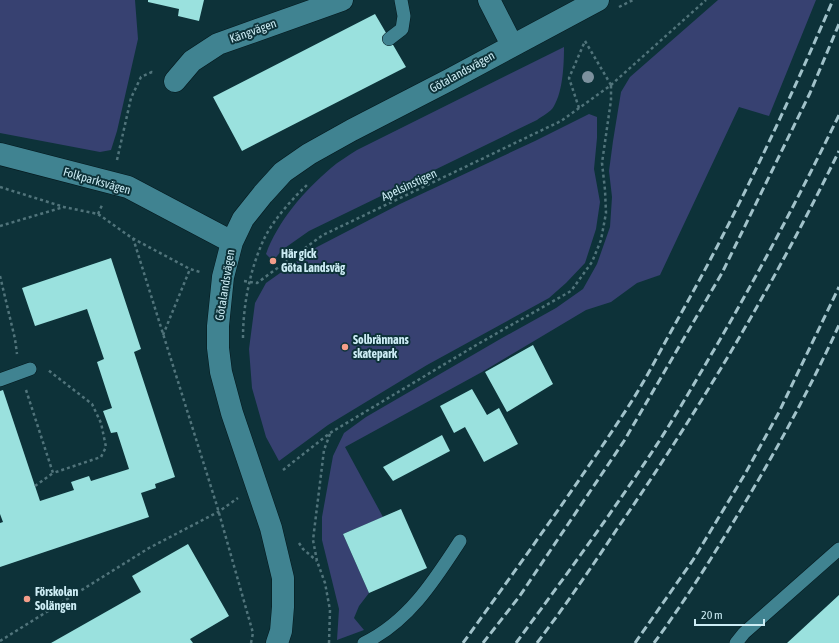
<svg xmlns="http://www.w3.org/2000/svg" width="839" height="643" font-family="'Asap Condensed',sans-serif">
<style>
.green{fill:#374171}
.building{fill:#9ae1de}
.lines{fill:none;stroke-linecap:round;stroke-linejoin:round}
.service-casing{stroke:#04181d;stroke-width:14}
.minor-casing{stroke:#04181d;stroke-width:23}
.path{stroke:#51747b;stroke-width:2.5;stroke-dasharray:3 3;stroke-linecap:butt}
.service{stroke:#408391;stroke-width:13}
.minor{stroke:#408391;stroke-width:22}
.rail{stroke:#a1c2ca;stroke-width:3;stroke-dasharray:8 4;stroke-linecap:butt}
.tree{fill:#7d919e}
.poi-dot{fill:#f49e8a;stroke:#0d3239;stroke-width:1.5}
.labels{text-anchor:middle;stroke-width:4;stroke-linejoin:round;paint-order:stroke}
.street-label{font-size:12px;fill:#ccecf4;stroke:#0d3239}
.poi-label{font-size:12px;font-weight:bold;fill:#ccecf4;stroke:#0d3239;text-anchor:start}
</style>
<rect width="100%" height="100%" fill="#0d3239"/>
<!-- green -->
<path class="green" d="M0,0H135L138,39L117,131L111,150L100,152L0,133Z
M718,0H816L769,116L739,107L660,275L637,283L611,302L586,310L482,372L345,447L383,517L343,534L369,593L359,606L354,618L364,630L337,640L339,609L322,540V517L333,456L344,433L366,417L502,338L556,308L583,289L597,264L610,227L612,197L609,171L613,141L621,92L630,77Z
M564,47C564,64 563,91 554,106C551,112 542,116 537,120L309,231L282,250L273,261L266,254C278,221 304,191 331,168C339,161 348,156 357,150Z
M589,114L597,117V138L594,169L600,202L596,229L585,263L566,283L549,298L427,365L328,425L279,461L266,437L252,388L249,349L255,303L266,283L317,247L400,204L535,141Z"/>
<!-- building -->
<path class="building" d="M148,0H204L199,21L178,16L179,9L148,2Z
M375,14L406,67L242,151L213,97Z
M111,258L141,349L134,352L175,477L155,484L156,488L141,493L149,517L0,567V523L3,522L0,514V391L3,390L40,501L74,490L71,482L89,476L91,481L129,469L117,432L111,433L103,411L112,408L97,362L104,359L87,309L35,326L22,288Z
M533,345L553,384L507,412L485,372Z
M472,389L487,415L499,408L518,444L484,462L465,427L454,433L440,406Z
M442,435L450,451L393,481L383,467Z
M401,509L427,568L369,593L343,534Z
M188,544L229,616L190,639L193,643H51L141,592L132,576Z
M839,595V643H787Z"/>
<g class="lines">
<defs>
<path id="service" d="M389,39L402,29L404,16L401,0
M0,380L30,369
M364,643C408,622 434,581 460,541
M736,643L744,633L839,549"/>
<path id="minor" d="M489,0L512,45
M175,81L192,61L218,44L342,0
M0,154L128,187L232,242
M277,643L281,631L283,607V578L271,528L232,413L221,372L218,348V326L223,277L232,242L243,219L263,194L283,172L309,154L352,130L449,80L598,0"/>
</defs>
<!-- service casing -->
<use href="#service" class="service-casing"/>
<!-- minor casing -->
<use href="#minor" class="minor-casing"/>
<!-- path -->
<path class="path" d="M619,7L633,0
M585,41L611,85
M579,108L569,78L585,41
M117,160L131,98L141,77L152,72L154,73
M0,187L64,207L98,214L132,238L190,269L200,272
M98,214L103,203
M0,226L64,207
M133,238L217,506L253,633L251,643
M0,276L15,339L17,354
M244,281L257,283L323,235L561,121L611,85L706,0
M163,335L190,269
M243,338C243,305 250,269 264,239C273,220 293,198 308,184
M26,390L53,473L101,457L106,447L101,423L92,404L48,370
M283,470L330,433L478,344L571,291L592,262L601,240L606,213L605,190L602,163L611,100V85
M35,486L53,473
M299,543L303,549L317,561
M0,641L149,548L218,512L238,498
M329,643L330,610L325,583L317,561L313,540L324,450L330,434"/>
<!-- service -->
<use href="#service" class="service"/>
<!-- minor -->
<use href="#minor" class="minor"/>
<!-- rail -->
<path class="rail" d="M463,643C519,565 576,487 628,407C645,381 659,353 674,326C734,220 785,111 833,0
M483,643L519,597L624,441L722,273L810,93L839,24
M516,643C561,582 606,521 648,458C673,421 695,382 718,343C761,269 801,193 839,115
M537,643C565,606 591,568 617,529C700,409 775,283 839,151
M635,643L693,560L745,474L779,412L839,287
M654,643C685,601 713,556 740,511C776,451 810,389 839,325"/>
</g>
<!-- trees -->
<circle class="tree" cx="588" cy="77" r="6"/>
<!-- markers -->
<g class="poi-dot">
<circle cx="273" cy="261" r="4"/>
<circle cx="345" cy="347" r="4"/>
<circle cx="27" cy="599" r="4"/>
</g>
<g class="labels">
<!-- street labels -->
<g class="street-label">
<text transform="translate(253 31) rotate(-20)" y="4">Kängvägen</text>
<text transform="translate(462 72) rotate(-29)" y="4">Götalandsvägen</text>
<text transform="translate(97 181) rotate(16)" y="4">Folkparksvägen</text>
<text transform="translate(409 185) rotate(-25)" y="4">Apelsinstigen</text>
<text transform="translate(225 285) rotate(-81)" y="4">Götalandsvägen</text>
</g>
<!-- poi labels -->
<g class="poi-label">
<text x="281" y="258">Här gick<tspan x="281" dy="14">Göta Landsväg</tspan></text>
<text x="353" y="344">Solbrännans<tspan x="353" dy="14">skatepark</tspan></text>
<text x="35" y="596">Förskolan<tspan x="35" dy="14">Solängen</tspan></text>
</g>
</g>
<!-- scale -->
<path d="M695 619v6h69v-6" fill="none" stroke="#ccecf4" stroke-width="2"/>
<text x="701" y="619" font-size="12" fill="#ccecf4" stroke="#0d3239" stroke-width="3" paint-order="stroke">20 m</text>
</svg>
